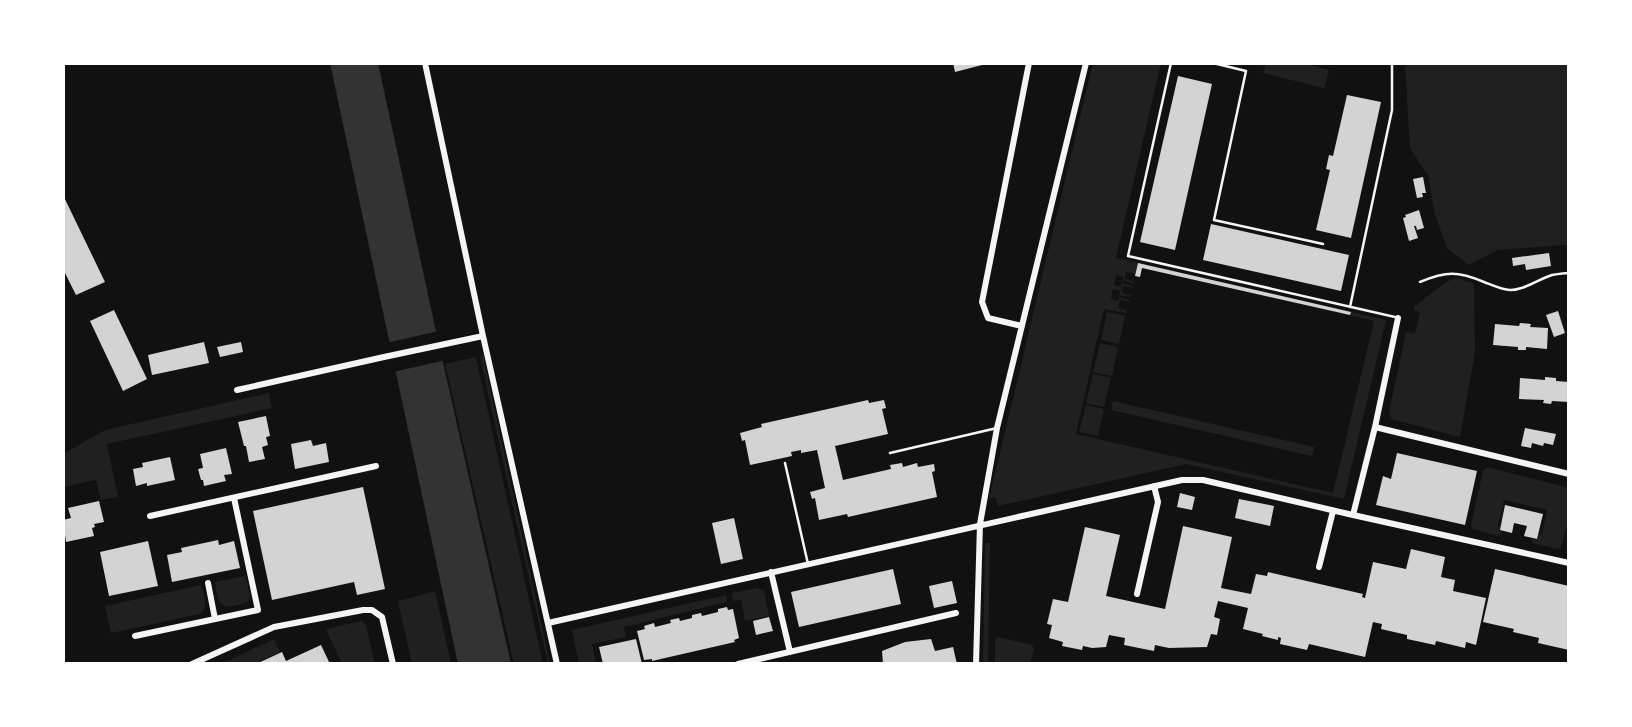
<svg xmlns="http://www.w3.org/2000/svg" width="1632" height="727" font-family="Commissioner,sans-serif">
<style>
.green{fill:#202020}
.water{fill:#333}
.pier{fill:#111}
.building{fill:#d3d3d3}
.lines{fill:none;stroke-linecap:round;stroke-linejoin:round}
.service{stroke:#f5f5f5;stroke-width:2.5}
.minor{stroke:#f5f5f5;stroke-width:6}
</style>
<rect width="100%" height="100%" fill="#111"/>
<!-- green -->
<path class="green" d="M1093,63H1161L1116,258L1138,263L1135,276L1134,273L1126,272L1125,279L1132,281L1134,279L1133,283L1123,280V277L1116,275L1114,285L1121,287L1122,283L1132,286L1131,290V287L1123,286L1122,293L1129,295L1131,293L1130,297L1119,295L1120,291L1113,289L1111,299L1118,301L1119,297L1129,300L1128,304V301L1120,300L1118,308L1126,310L1127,307L1126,313L1104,309L1076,434L1333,493L1374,321L1350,315L1351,312L1386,320L1344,499L1186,464L998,506L995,497L989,499Z
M1266,63H1301L1329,70L1324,88L1263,73Z
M1405,63H1569V247L1564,245L1497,250L1469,265L1447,248L1435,215L1428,176L1410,148Z
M1454,278L1461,279L1474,284L1475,352L1460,437L1394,420L1391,419L1389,412L1406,332L1415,334L1420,312L1414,310V307L1443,284Z
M1107,312L1125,316L1119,344L1101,340Z
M1100,343L1118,347L1112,376L1093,372Z
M483,356L550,664H548L480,357Z
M476,357L543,664H514L445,364Z
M1093,374L1111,378L1104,407L1086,403Z
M269,393L272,408L107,444L118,497L101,500L96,480L63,487V454L105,430Z
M1113,401L1314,447L1312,456L1111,410Z
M1086,405L1104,409L1098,436L1079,432Z
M1486,468H1491L1569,488V517L1561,548L1557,549L1532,543V539L1537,540L1538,534L1542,535L1547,510L1504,500L1498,525L1500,526L1499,531L1502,532V534L1497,536L1473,529L1471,525L1483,471Z
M985,543H990L988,664H983Z
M245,576L250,595L249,601C243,604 238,605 232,606C217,609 217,594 215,582Z
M201,585C204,595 209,606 200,614L111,633L105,606Z
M757,588L764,591L769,616L745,621L741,600L733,601L732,593Z
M435,591L451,664H412L398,601Z
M726,595L727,602L624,627L626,637L592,644L596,664H579L572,630Z
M361,621L366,625L375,664H342L326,629Z
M997,637L1032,645L1034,649L1030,664H995V639Z
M274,639L280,652L253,664H221Z"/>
<!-- water -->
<path class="water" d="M330,63H378L435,327L511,664H458Z"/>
<!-- pier -->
<path class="pier" d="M439,331L446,360L393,372L386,343Z"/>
<!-- building -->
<path class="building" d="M953,63H982V65L955,72Z
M1178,76L1212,84L1175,250L1140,242Z
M1347,95L1381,102L1351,238L1316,230L1330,170L1326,169L1329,155L1333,156Z
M1423,177L1426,193H1422L1423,197L1417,198L1413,179Z
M63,195L105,282L76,295L63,269Z
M1419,210L1424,228L1417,230L1416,226H1414L1418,238L1409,241L1403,218L1406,217L1405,215Z
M1211,224L1349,255L1341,291L1203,260Z
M1549,253L1551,266L1526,270L1525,264L1513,266L1512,258Z
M1138,263L1351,312L1350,315L1142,268L1140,277L1135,276Z
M114,310L147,379L123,391L90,321Z
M1558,311L1565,333L1554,337L1546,315Z
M1520,323L1531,324L1530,327L1548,328L1547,349L1526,347V350H1518V347L1493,345L1495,324L1519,326Z
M204,342L209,363L152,375L148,355Z
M241,342L243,352L220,357L217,347Z
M1545,377L1556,378V381L1569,382V402L1552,401L1551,404L1543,403L1544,400L1519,399L1520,378L1545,380Z
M868,400L869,403L884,400L886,408L882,409L888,434L835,446L843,480L891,469L890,465L902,463L903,467L917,463L918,467L934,464L935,471L932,472L937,497L848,517L847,514L819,520L815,498L812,499L810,492L825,488L817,450L801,453V450L791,452L792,456L750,465L745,440L742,441L740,433L762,427L761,424Z
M266,416L270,436L266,437L268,445L262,447L265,459L249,462L246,446H244L238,422Z
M1525,428L1556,434L1553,445L1544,443L1543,446L1532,443L1531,448L1521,446Z
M311,440L313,446L326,443L329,462L295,469L291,444Z
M226,448L232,474L224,475L226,481L204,486L203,480H201L198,469L203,468L200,454Z
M1397,453L1477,471L1465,525L1376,505L1383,476L1391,479Z
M170,457L175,480L147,486V483L136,486L133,469L143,467L142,463Z
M363,487L385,589L357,595L354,582L272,600L253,511Z
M1180,493L1195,497L1192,510L1177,507Z
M1239,499L1274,506L1270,526L1235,518Z
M99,501L104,522L94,524L95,527L92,528L94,536L66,542L63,520L71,518L68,508Z
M1505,505L1543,514L1537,539L1524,536L1527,526L1514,523L1512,533L1500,530Z
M734,518L743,559L721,564L712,523Z
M1183,526L1232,537L1221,588L1251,594L1256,574L1267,576L1268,572L1363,594L1362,597L1365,598L1373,562L1406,569L1411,549L1445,557L1441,577L1455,580L1453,591L1486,598L1476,645L1466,642L1465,648L1436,641L1435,645L1407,639V635L1381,629L1382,624L1373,622L1365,657L1309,644L1307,650L1280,644L1281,638L1278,637V640L1262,636L1263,634L1243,629L1248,608L1218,601L1214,617L1220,619L1217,635L1211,634L1207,647L1169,648L1155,645L1154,651L1124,645L1125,638L1109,635L1106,647L1092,648L1083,646L1082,650L1062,646L1063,642L1049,638L1052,625L1047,624L1053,599L1068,602L1085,527L1120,535L1106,596L1165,609Z
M218,540L219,545L234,541L240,568L172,582L167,555L182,552L181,548Z
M148,541L158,586L109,596L100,552Z
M893,569L901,604L799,627L791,592Z
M1495,569L1569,586V650L1538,643L1539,638L1513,632L1514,629L1483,622Z
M952,581L957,603L934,608L929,586Z
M727,607L728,610L733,609L739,638L734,640L735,642L652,661V659L644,660L637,631L645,629L644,626L654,623L655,627L671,623L670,620L679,618L680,621L692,618V615L701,613L702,616L718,612V609Z
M769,617L773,631L756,635L753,621Z
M636,639L642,664H603L599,647Z
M931,639L935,651L953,647L957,664H883L882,651L905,642Z
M321,645L330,664H256L282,652L286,661Z"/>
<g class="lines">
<!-- service -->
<path class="service" d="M1171,63L1128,256L1395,317
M1213,63L1246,71L1214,220L1323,244
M1420,282C1446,271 1458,271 1484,282C1492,285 1502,290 1510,290C1525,290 1539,279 1552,275C1558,274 1564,273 1569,273
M1350,307L1392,110V63
M890,453L997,428
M785,463L808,564"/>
<!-- minor -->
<path class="minor" d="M425,63L483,336L557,664
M1022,326L988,318L982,302L1029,63
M237,390L384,357L483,336
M1375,427L1569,474
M1353,515L1375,427L1398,318
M150,516L376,466
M1319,567L1333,511
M771,572L790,652
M208,583L215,619
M1137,594L1158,502L1154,486
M548,623L1182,480H1203L1353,515L1569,563
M135,636L258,610L234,498
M192,664L274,627L363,610H372L382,617L393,664
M738,664L956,613
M976,664L980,524L997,428L1086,63"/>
</g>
<!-- border -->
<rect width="1632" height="727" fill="none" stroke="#ffffff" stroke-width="130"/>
</svg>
